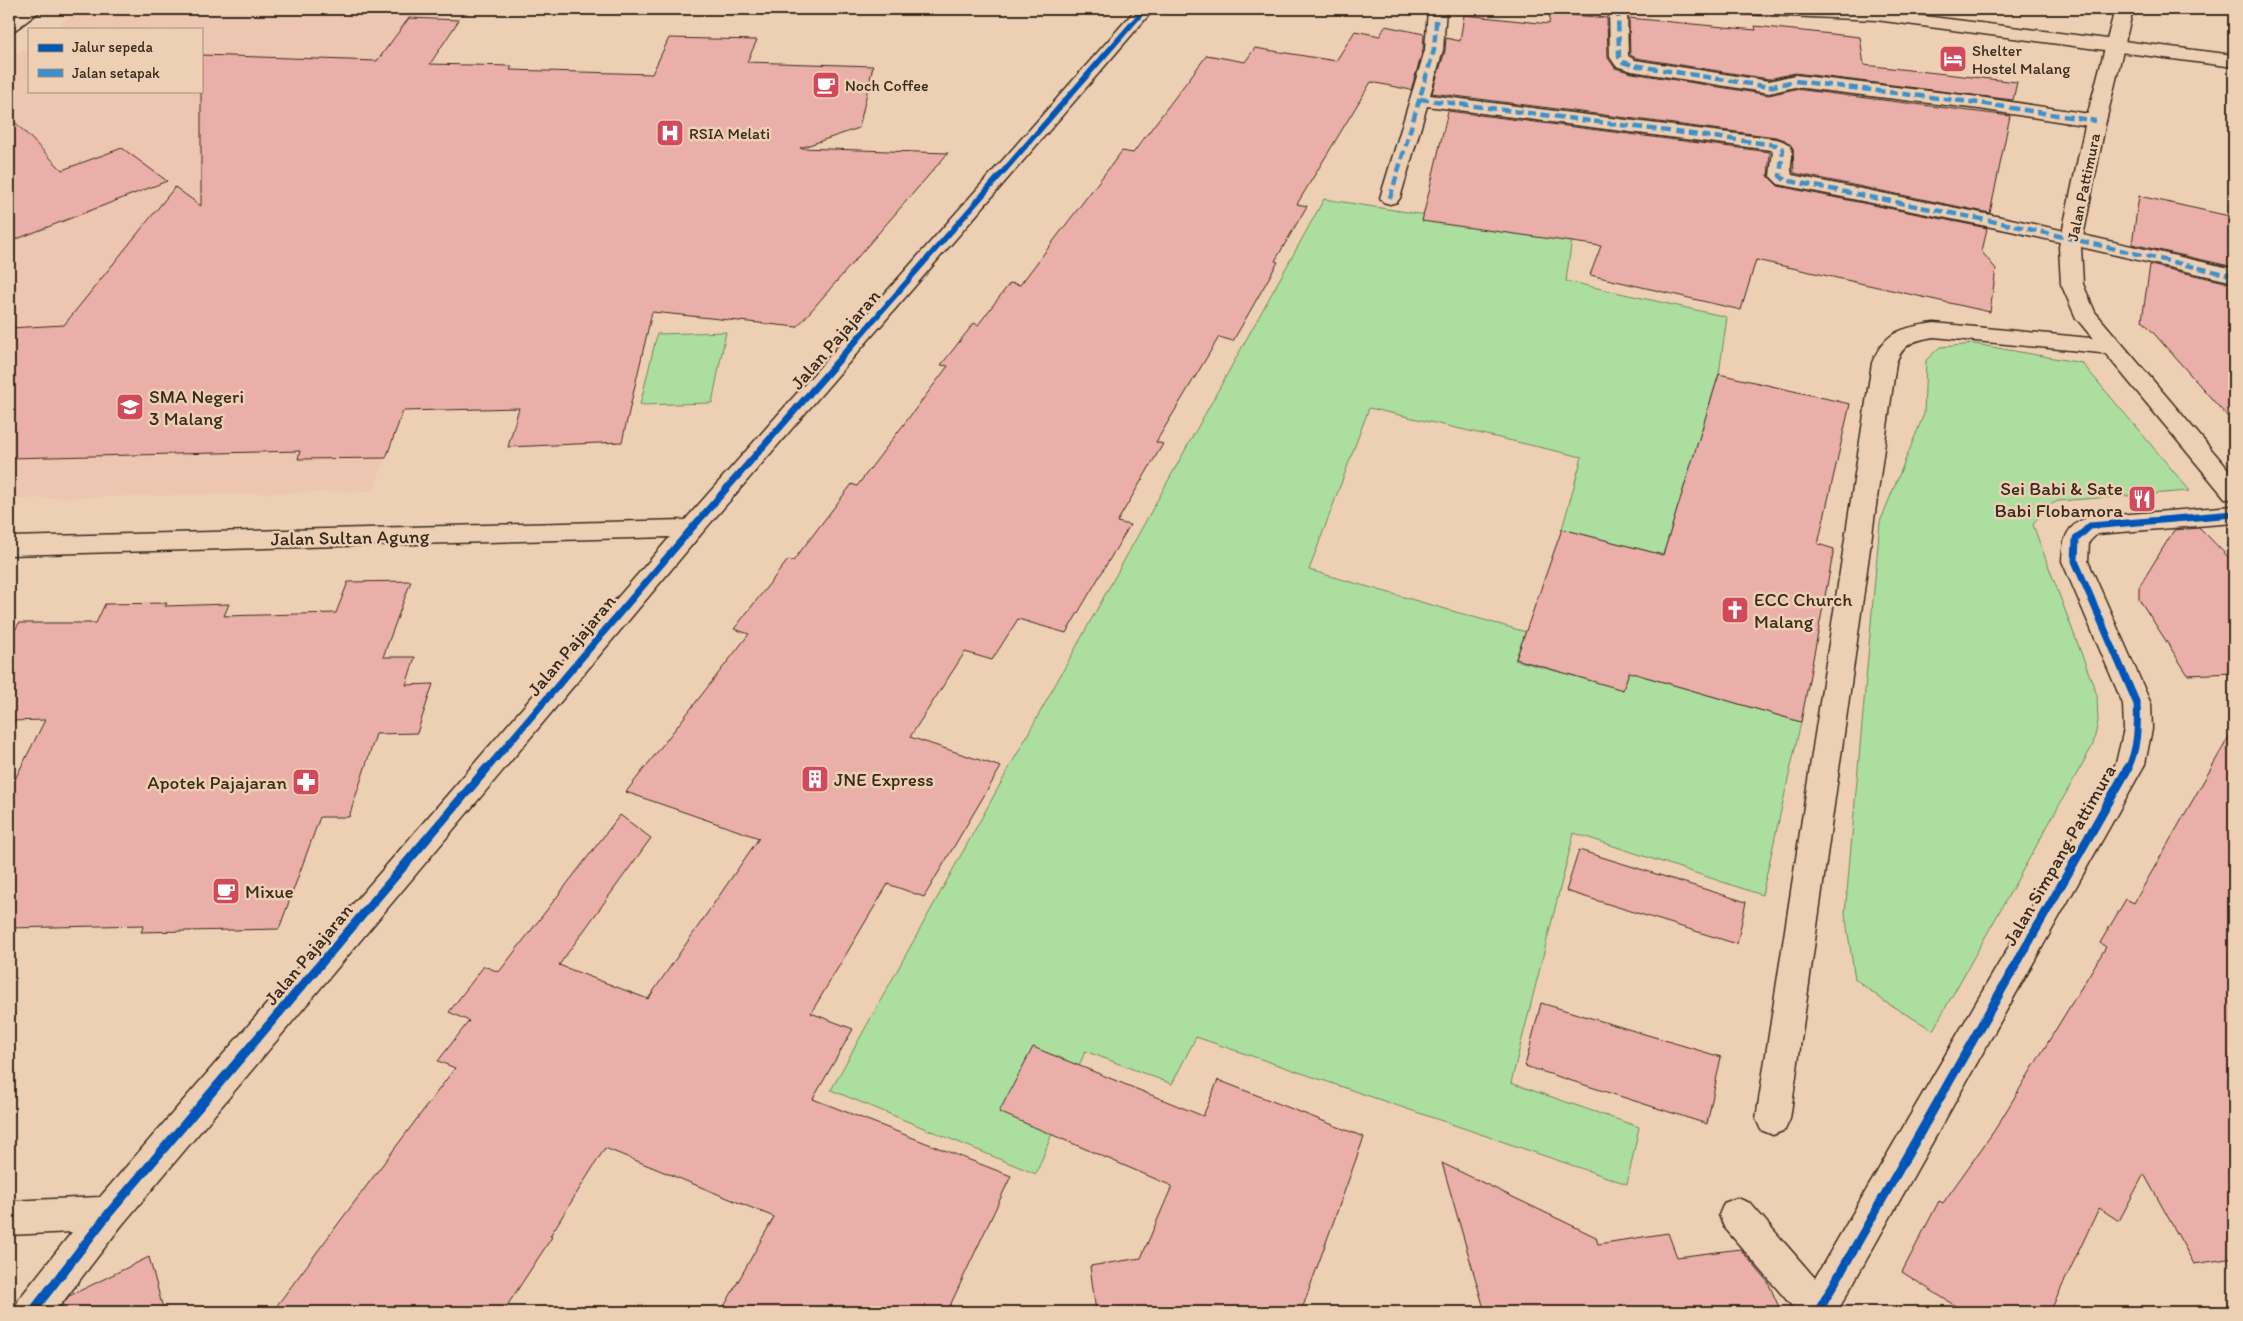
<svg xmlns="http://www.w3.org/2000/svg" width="2243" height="1321" font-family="Itim,sans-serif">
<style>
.built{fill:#ecc6b0}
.green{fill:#abde9f;stroke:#73845e}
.building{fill:#eaafa8;stroke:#3b2a1e}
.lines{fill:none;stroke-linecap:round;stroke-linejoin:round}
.minor-casing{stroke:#3b2a1e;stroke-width:3}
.major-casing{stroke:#3b2a1e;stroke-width:3}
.minor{fill:#edd0b4;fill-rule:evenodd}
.major{fill:#edd0b4;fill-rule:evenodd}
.quiet{stroke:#3e90ca;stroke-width:4.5;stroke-dasharray:9 4.5;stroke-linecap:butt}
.cycleway-far2-casing{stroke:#edd0b4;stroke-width:8}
.cycleway-far1-casing{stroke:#edd0b4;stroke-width:10}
.cycleway-casing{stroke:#edd0b4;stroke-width:12}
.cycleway-far2{stroke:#0057b8;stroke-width:5.5}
.cycleway-far1{stroke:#0057b8;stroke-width:7}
.cycleway{stroke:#0057b8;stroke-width:9}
.labels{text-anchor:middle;stroke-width:5;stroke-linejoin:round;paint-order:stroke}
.far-poi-label{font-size:16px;fill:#3b2a1e;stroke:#edd0b4;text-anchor:start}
.far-street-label{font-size:16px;fill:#3b2a1e;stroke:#edd0b4}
.street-label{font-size:19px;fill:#3b2a1e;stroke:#edd0b4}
.poi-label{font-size:19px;fill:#3b2a1e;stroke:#edd0b4;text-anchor:start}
</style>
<rect width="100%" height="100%" fill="#edd0b4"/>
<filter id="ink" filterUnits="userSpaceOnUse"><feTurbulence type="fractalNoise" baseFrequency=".02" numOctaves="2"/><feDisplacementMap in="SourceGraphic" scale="10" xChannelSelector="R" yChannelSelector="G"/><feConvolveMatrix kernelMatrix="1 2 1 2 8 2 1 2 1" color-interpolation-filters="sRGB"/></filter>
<g filter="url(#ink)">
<!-- built -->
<path class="built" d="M82,9L415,11L309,152L465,245L373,491L9,499V59L29,46V91H201V29H54Z"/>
<!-- green -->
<path class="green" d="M1324,199L1572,238L1566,281L1727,317L1719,374L1663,555L1562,529L1582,457L1369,408L1309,570L1526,632L1515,660L1623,689L1629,672L1801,722L1762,895L1574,833L1511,1083L1639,1127L1627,1184L1196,1037L1172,1084L1085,1051L1036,1174L831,1090Z
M726,332L712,403L640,405L657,334Z
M1975,344L2082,363L2190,491L2058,501L2044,508L2033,525L2097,695L2098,722L2093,745L1933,1030L1885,1002L1855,979L1845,914L1880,522L1924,414L1926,360L1940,347Z"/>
<!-- building -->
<path class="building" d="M1550,13L1607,18L1608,58L1615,68L1632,73L1769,95L1795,89L2010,116L1990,213L1794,173L1793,148L1785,140L1776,137L1432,93L1445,51L1446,38L1460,41L1464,15L1549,24Z
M409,18L459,20L430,64L512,66L510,70L652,74L669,38L757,40L747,62L873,66L859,128L800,148L948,153L797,327L652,312L622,442L508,447L519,408L403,411L386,458L298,459L300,451L9,458V328L64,325L175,187L201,206V55L377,61Z
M1629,18L1756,30L1755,26L1860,37L1864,65L2017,82L2013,100L1795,73L1769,79L1636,58L1630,55Z
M1385,26L1424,34L1423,50L1411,90L1371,82L1297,204L1307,206L1275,261L1278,262L1233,341L1219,337L1156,442L1163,444L1117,522L1130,525L1066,633L1018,619L992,660L965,652L910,737L1001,767L924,897L888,884L811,1013L853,1029L813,1099L1011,1176L947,1312H721L774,1217L605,1148L550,1236L552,1237L503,1312H272L455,1068L438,1061L469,1021L449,1012L484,966L499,972L620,815L651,838L559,965L648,999L759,838L626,792L749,634L734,629L788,560L793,561L852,484L857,486L948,366L941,365L974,323L978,325L1010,283L1020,285L1122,151L1133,153L1207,55L1245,62L1255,48L1336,61L1355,31L1380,36Z
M1448,111L1770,152L1768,176L1778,186L1987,228L1982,252L1996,269L1990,312L1756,260L1741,310L1590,275L1601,246L1422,221Z
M9,116L62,170L122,148L167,181L9,242Z
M2139,196L2234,217V267L2132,244Z
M2150,265L2234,284V424L2142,320Z
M1719,374L1850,404L1818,544L1834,549L1801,722L1629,672L1623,690L1516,659L1562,529L1663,555Z
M2200,528L2234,563V673L2188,675L2139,599V587L2174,530Z
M411,581L383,657H415L406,685L433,684L417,733L376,734L349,817H320L279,929L141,932L144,925L9,928V791L45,720L9,721V641L19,623H96L105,604L167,603L165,606L229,604L224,616L336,613L348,582Z
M2234,728V1258L2194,1264L2144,1174L2119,1221L2099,1208L2050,1312H1965L1902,1272L1939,1201L1943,1203L1994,1131L2106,947L2100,943L2126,899L2134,903Z
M1579,850L1746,902L1737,944L1566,891Z
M1541,1003L1721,1057L1707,1124L1525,1066Z
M1033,1047L1203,1116L1218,1080L1364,1137L1301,1312H1096L1090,1266L1141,1258L1172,1186L999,1112Z
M1442,1163L1596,1237L1598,1244L1668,1233L1677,1257L1740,1249L1768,1282L1781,1312H1485Z
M149,1257L164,1312H57L69,1296Z"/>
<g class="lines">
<defs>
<path id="minor" d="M1136,9H1154L701,534L122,1225L55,1312H14L19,1299L72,1232L9,1235V1201L100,1197L670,537L9,555V537L685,520Z
M1428,9H1446L1443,50L1430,95L1776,139C1803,146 1787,157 1792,175L2011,219L2234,269V282L2011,231L1778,184L1770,176L1773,151L1771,150L1427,106L1400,198L1397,202L1390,204L1383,202L1380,198L1425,50Z
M1609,9H1627L1628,56L1635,60L1769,81L1795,75L1979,97L2096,115L2103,117L2106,121L2103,125L2096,127L1979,109L1795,87L1769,93L1632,71L1616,66L1610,57Z
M1733,9L1876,10L2234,55V67L1876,20L1742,14L1736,13Z
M1934,323L2111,340L2119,342L2122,347L2119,352L2111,354L1934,337C1914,340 1903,344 1896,363L1790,1119L1785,1130L1773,1135L1761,1130L1756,1119L1872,363C1885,331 1902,328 1934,323Z
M2234,506V523L2097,534L2089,542L2088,561L2151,704L2152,729L2145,764L1837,1312H1797L1724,1227L1719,1215L1724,1203L1737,1198L1750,1203L1815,1278L2116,763L2124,729L2123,704L2062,561C2063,539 2066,524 2090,517Z"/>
<path id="major" d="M22,9H43L15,30L9,31V18Z
M2115,9H2133L2106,121L2081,247L2083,284L2095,312L2234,476V500L2225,498L2076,318L2061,284L2059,247L2086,121Z"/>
</defs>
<!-- minor casing -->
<use href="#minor" class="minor-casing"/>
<!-- major casing -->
<use href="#major" class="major-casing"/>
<!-- minor -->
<use href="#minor" class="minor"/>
<!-- major -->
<use href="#major" class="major"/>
<!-- quiet -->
<path class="quiet" d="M1618,9L1619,57L1623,62L1632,65L1769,87L1795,81L1979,103L2096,121
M1420,99L1776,145L1783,149L1780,176L1785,180L2011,225L2234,276
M1390,198L1434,50L1437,9"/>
<defs>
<path id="cycleway-far2" d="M858,338L1145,9"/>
<path id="cycleway-far1" d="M486,770L692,528L859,337
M2127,770C2138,750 2138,725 2137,704L2075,561L2076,539L2090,526L2234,514"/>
<path id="cycleway" d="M32,1312L109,1213L487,768
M1818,1312L2128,768"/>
</defs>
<!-- cycleway-far2 casing -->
<use href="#cycleway-far2" class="cycleway-far2-casing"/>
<!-- cycleway-far1 casing -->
<use href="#cycleway-far1" class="cycleway-far1-casing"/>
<!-- cycleway casing -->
<use href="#cycleway" class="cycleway-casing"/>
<!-- cycleway-far2 -->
<use href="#cycleway-far2" class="cycleway-far2"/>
<!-- cycleway-far1 -->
<use href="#cycleway-far1" class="cycleway-far1"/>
<!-- cycleway -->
<use href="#cycleway" class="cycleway"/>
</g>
</g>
<!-- icons -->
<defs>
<symbol id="hotel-square" viewBox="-11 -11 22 22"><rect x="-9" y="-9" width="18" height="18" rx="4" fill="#d1495b" stroke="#edd0b4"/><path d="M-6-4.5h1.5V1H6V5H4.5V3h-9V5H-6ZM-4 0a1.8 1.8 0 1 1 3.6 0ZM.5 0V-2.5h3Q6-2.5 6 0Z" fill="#fff"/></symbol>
<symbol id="cafe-square" viewBox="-11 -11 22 22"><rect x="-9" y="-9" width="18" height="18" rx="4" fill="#d1495b" stroke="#edd0b4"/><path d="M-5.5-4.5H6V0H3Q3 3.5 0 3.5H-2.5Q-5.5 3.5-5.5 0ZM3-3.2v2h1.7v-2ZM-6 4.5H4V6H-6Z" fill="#fff"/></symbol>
<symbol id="hospital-square" viewBox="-11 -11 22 22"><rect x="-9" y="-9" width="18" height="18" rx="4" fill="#d1495b" stroke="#edd0b4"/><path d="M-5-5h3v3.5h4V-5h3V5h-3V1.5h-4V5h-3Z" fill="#fff"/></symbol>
<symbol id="school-square" viewBox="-11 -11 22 22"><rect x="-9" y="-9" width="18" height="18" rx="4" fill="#d1495b" stroke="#edd0b4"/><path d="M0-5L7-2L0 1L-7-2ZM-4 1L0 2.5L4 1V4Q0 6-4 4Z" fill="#fff"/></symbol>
<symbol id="restaurant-square" viewBox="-11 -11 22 22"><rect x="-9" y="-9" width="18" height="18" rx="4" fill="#d1495b" stroke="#edd0b4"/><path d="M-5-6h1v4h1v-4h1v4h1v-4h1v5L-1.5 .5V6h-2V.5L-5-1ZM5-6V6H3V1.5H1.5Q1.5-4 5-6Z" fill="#fff"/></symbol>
<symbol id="church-square" viewBox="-11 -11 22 22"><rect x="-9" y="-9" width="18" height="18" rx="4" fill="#d1495b" stroke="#edd0b4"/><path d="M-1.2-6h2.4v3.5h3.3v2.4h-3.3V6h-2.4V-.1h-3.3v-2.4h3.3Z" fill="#fff"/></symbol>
<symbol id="building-square" viewBox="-11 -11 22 22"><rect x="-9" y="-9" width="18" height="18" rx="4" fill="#d1495b" stroke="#edd0b4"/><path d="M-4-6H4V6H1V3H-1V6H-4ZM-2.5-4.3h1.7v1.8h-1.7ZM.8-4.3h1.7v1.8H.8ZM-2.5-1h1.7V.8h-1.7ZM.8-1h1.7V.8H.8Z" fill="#fff"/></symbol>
<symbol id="pharmacy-square" viewBox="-11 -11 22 22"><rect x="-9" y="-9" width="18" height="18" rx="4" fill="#d1495b" stroke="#edd0b4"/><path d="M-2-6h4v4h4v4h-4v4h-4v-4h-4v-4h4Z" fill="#fff"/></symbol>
</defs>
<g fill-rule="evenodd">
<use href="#hotel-square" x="1937" y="43" width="32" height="32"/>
<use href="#cafe-square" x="810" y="69" width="32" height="32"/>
<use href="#hospital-square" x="654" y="117" width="32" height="32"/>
<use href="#school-square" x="114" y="391" width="32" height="32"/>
<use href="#restaurant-square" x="2126" y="483" width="32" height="32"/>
<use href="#church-square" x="1719" y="594" width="32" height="32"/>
<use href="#building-square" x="799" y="763" width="32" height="32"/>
<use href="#pharmacy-square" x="290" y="766" width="32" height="32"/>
<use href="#cafe-square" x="210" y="875" width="32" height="32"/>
</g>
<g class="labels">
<!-- far-poi labels -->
<g class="far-poi-label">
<text x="1972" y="56">Shelter<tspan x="1972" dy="18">Hostel Malang</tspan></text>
<text x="845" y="91">Noch Coffee</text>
<text x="689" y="139">RSIA Melati</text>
</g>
<!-- far-street labels -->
<g class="far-street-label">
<text transform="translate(2083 187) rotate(-78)" y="6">Jalan Pattimura</text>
</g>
<!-- street labels -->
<g class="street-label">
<text transform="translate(835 339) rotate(-49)" y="7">Jalan Pajajaran</text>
<text transform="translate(350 537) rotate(-1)" y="7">Jalan Sultan Agung</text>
<text transform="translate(571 645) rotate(-50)" y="7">Jalan Pajajaran</text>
<text transform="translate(2059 855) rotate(-60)" y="7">Jalan Simpang Pattimura</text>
<text transform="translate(308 954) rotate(-50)" y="7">Jalan Pajajaran</text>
</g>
<!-- poi labels -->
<g class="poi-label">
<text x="149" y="403">SMA Negeri<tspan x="149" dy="22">3 Malang</tspan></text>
<text x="2123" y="495" text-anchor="end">Sei Babi &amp; Sate<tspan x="2123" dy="22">Babi Flobamora</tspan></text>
<text x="1754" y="606">ECC Church<tspan x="1754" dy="22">Malang</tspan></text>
<text x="834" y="786">JNE Express</text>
<text x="287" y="789" text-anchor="end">Apotek Pajajaran</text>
<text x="245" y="898">Mixue</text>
</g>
</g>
<!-- margin -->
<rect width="2243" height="1321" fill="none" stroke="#edd0b4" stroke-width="30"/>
<rect x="15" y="15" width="2213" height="1291" fill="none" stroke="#3b2a1e" stroke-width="2" filter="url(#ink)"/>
<!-- legend -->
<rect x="28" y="28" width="175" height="65" fill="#edd0b4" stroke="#a68e78"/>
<rect x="38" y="44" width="25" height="8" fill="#0057b8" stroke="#a68e78"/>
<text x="72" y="52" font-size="15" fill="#3b2a1e">Jalur sepeda</text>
<rect x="38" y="69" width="25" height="8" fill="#3e90ca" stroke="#a68e78"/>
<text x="72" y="78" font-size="15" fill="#3b2a1e">Jalan setapak</text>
</svg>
